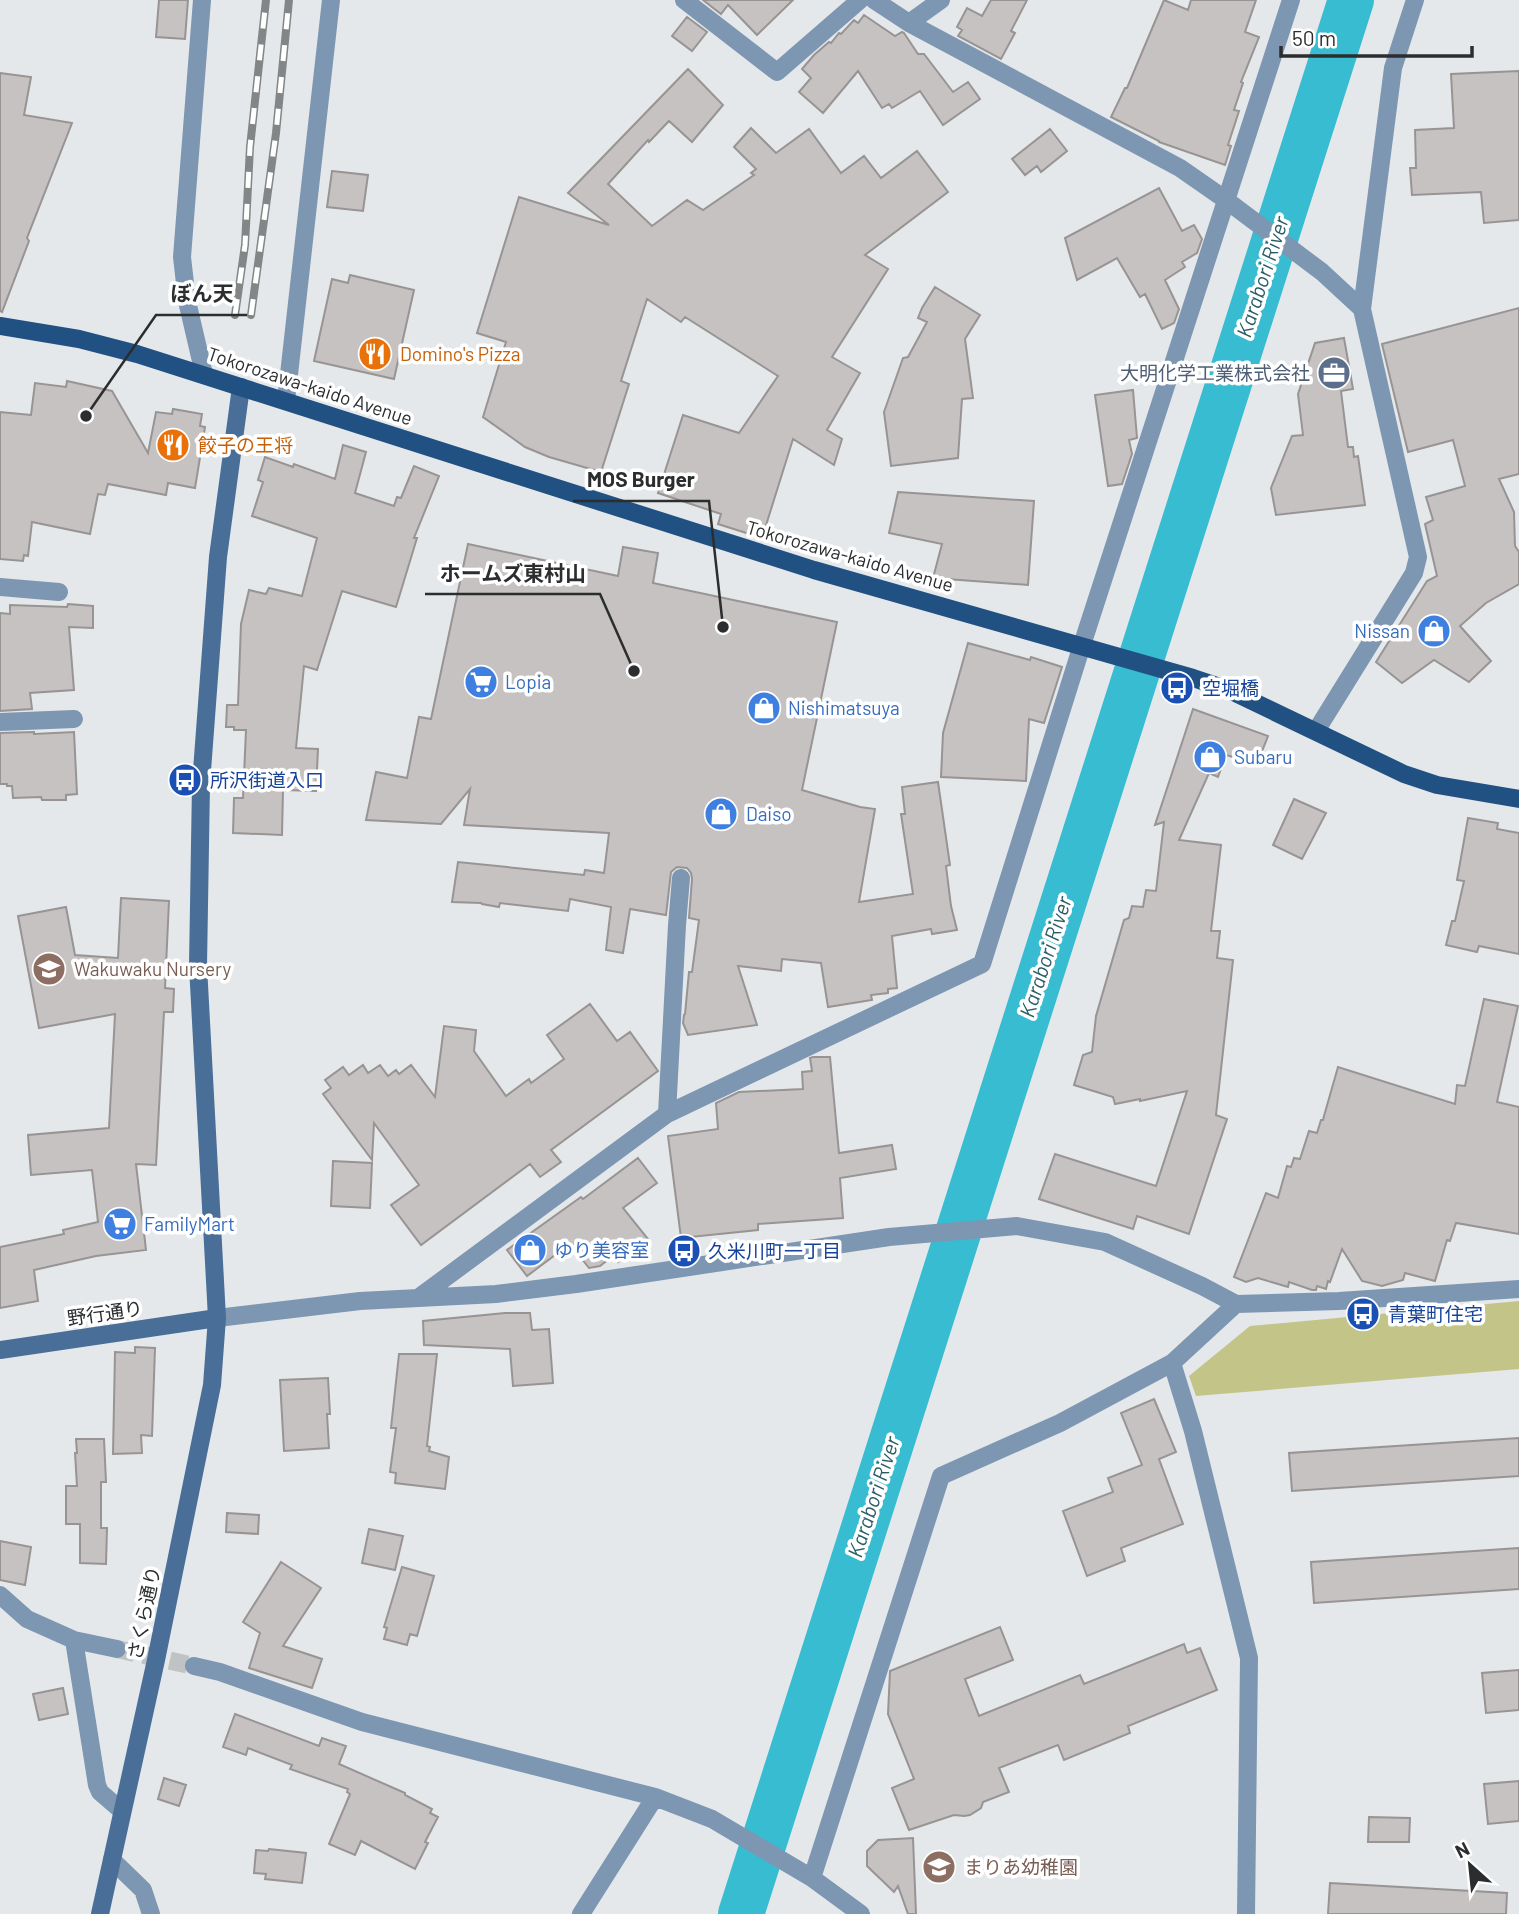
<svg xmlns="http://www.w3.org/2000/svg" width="1519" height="1914" font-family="Barlow,'Noto Sans JP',sans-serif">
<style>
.green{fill:#c2c587}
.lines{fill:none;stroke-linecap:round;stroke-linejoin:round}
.river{stroke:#37bcd1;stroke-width:46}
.building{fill:#c6c2c1;stroke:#989494;stroke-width:2}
.street-tunnel{stroke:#c0c3c4;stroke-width:18;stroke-dasharray:18 9;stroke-linecap:butt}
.street{stroke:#7d96b2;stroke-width:18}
.secondary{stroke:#496e97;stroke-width:18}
.primary{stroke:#215182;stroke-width:18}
.rail-casing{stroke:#838687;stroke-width:8}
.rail{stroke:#fff;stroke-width:5;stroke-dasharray:16;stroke-linecap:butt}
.labels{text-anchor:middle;stroke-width:7;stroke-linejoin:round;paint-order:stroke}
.food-label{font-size:19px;fill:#c56008;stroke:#fff;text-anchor:start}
.service-label{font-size:19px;fill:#4e5e75;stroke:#fff;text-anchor:end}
.street-label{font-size:19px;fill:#2b2d2e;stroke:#fff}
.shop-label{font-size:19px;fill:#366cbe;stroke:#fff;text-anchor:start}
.transit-label{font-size:19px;fill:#164399;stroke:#fff;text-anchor:start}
.education-label{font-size:19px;fill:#785e54;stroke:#fff;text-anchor:start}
.water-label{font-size:21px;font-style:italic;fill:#295e67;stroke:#fff}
.leader{fill:none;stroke:#2b2d2e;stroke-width:2.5}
.callout-dot{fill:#2b2d2e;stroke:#fff;stroke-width:2.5}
.callout-label{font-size:21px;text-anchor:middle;font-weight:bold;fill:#2b2d2e;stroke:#fff;stroke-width:7;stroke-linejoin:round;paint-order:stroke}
</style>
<rect width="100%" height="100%" fill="#e5e8ea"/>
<!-- green -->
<path class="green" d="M1519,1301V1369L1196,1396L1189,1376L1250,1326Z"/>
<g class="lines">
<!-- river -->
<path class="river" d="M741,1914L1351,0"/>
</g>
<!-- building -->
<path class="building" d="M159,0H188L185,39L156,37Z
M703,0H793L757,35L728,5L721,14Z
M991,0H1027L1011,31L1015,33L1001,59L958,36L962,30L957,27L967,8L982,16Z
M1164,0L1188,10L1191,0H1256L1245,32L1259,37L1241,82L1243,83L1234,110L1239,111L1228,145L1231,146L1225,165L1159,142V141L1111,117L1125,88H1127Z
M864,15L895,36L902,32L904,33L918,54H924L953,92L968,82L980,99L943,125L920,91L892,108L889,104L882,108L858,71L823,113L799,92L811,78L802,69L814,55L829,42L831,43L839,33L841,34L854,20L858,23Z
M687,17L707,32L692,51L672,36Z
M688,69L723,105L692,142L669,121L649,142L648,140L608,184L652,226L687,200L703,210L754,175L751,173L756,169L734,147L751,128L776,153L809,129L841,173L864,156L881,178L917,151L948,192L865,255L888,269L832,357L860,373L827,430L842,439L834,465L793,439L762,538L718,524L721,514L658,493L683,415L739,433L778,376L685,317L681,322L647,299L621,381L629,384L601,472L549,457L525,447L483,417L506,342L477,333L519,197L609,225L568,193Z
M1519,71V220L1484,223L1481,192L1412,195L1410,168H1416L1415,130L1454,128L1451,74Z
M0,73L31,77L24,115L72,123L27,238L29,241L2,312L0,311Z
M1050,129L1067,151L1041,172L1037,166L1025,175L1012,159Z
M332,171L368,175L363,211L327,207Z
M1159,188L1182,231L1194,225L1202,239L1197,253L1182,262L1185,267L1165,280L1179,309L1174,323L1162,329L1145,294L1140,297L1117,258L1077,280L1065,238Z
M350,275L414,290L394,379L314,361L332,279L348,283Z
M935,287L980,315L965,339L973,398L962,399L958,458L891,466L884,412L903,358L908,357L927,322L918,318L922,308Z
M1519,308V474L1499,479L1514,512L1515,546L1519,552V584L1486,603L1460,626L1491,661L1469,682L1434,660L1402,683L1376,662L1427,581L1437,576L1425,524L1433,520L1426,497L1465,486L1453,440L1408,452L1382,344Z
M1344,338L1353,389L1341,391L1348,447H1353L1354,457L1358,456L1365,505L1276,515L1271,488L1292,436L1303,435L1298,394L1315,343Z
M67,381L112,391L148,453L156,412L172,414L173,409L202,414L200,426L205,427L195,488L168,483L166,495L108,484L105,495L98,494L90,534L32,522L28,556L24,555L23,561L0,559V412L31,415L35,383L66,387Z
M1133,390L1137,438L1129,440L1132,454L1122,484L1108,486L1095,395Z
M343,445L366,452L355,493L394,506L397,497L401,498L414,466L439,476L414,538H417L396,607L342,591L317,670L304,666L296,748L318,749L316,791L283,790L282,835L233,833L234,798H243L246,730H234V727H226L227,705H238L241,624L249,590L266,594L269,588L302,596L317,538L252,516L263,482L258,480L265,457L293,467L294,464L335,479Z
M898,492L1034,501L1028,585L933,578L942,544L889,533Z
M468,544L618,576L623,547L658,553L653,583L837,622L802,790L860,807L875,809L859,902L913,894L901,814H905L902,787L938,782L950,865L946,866L951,906L957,930L932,934L931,929L892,936L897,988L888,989V993L871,995L872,1000L828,1007L821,963L782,959L781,971L738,966L757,1025L688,1035L683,1023L684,1015L685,1014L689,972H692L699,920L689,918L692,879L691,873L687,868L677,867L671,872L666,915L630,909L623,953L606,950L611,907L570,899L568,911L500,903L499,907L482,904L481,903L452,902L458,862L584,875L585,870L604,873L609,833L464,825L470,789L441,824L366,820L376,772L407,778L419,717L431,719Z
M68,604L93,606V628L69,627L74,690L30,693L32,709L0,711V613L10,614V605L67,607Z
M968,643L1030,660L1031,657L1062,667L1044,723L1029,719L1026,781L941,777L943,733Z
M1193,709L1268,736L1257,764L1226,755L1218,777L1209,773L1179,840L1221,845L1211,931H1220L1217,958L1233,960L1216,1115L1227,1119L1189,1234L1137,1216L1133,1229L1039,1199L1055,1154L1156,1186L1187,1091L1140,1101V1099L1115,1104L1113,1097L1074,1085L1083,1055L1092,1052L1096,1016L1124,920L1129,918L1132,906L1143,907L1146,890L1156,891L1164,822L1155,825Z
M34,732V734L74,732L77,794L66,795V800H42L41,797L13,798L12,786H7V784H0V733Z
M1294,799L1326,813L1302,859L1273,845Z
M1468,818L1498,823L1497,829L1519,833V954L1479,946L1477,952L1446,945L1452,921H1455L1464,881L1457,880Z
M121,898L169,901L165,988L174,989L173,1012H164L156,1165L136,1164L146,1250L96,1256L34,1270L38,1301L0,1308V1247L64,1234L63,1230L98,1222L92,1170L31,1175L28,1135L109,1128L115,1014L39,1028L18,916L66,907L75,955L118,958Z
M1484,999L1518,1006L1497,1102L1519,1107V1234L1456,1223L1450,1241L1447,1240L1435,1281L1405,1273L1403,1280L1382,1286L1362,1281L1342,1249L1330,1282L1328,1281L1326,1289L1317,1286L1316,1290H1312L1289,1282L1288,1287L1258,1278L1246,1282L1234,1277L1266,1193L1278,1198L1287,1166L1291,1167L1294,1158L1300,1159L1309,1131L1317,1133L1321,1120H1323L1324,1116L1338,1067L1455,1104L1457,1085L1465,1086Z
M590,1004L617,1041L630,1032L658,1071L551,1150L561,1162L540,1177L530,1164L421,1245L391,1205L419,1185L374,1123L372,1160L323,1094L331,1088L325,1080L343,1067L349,1075L363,1065L368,1073L380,1065L388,1076L396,1070L399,1074L411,1065L435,1097L444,1026L476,1030L474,1051L506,1096L529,1079L531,1083L564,1059L547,1035Z
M813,1057H830L839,1153L892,1145L896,1169L840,1178L843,1218L758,1224V1230L681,1238L668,1136L718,1129L716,1103L739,1092L803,1089L802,1072L812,1071L810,1058Z
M638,1158L657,1183L623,1208L648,1239L618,1262L613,1256L600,1266L589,1268L570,1244L527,1276L507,1250L581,1197L583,1199Z
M333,1161L372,1163L370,1208L331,1206Z
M505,1313H530L532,1330L549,1329L553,1383L513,1386L510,1349L424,1345L423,1321Z
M135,1347L155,1348L152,1436L141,1435L142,1453L113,1454L115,1352L135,1353Z
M399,1354H437L427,1446L430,1447L429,1451L449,1457L445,1489L395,1483L396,1473L390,1472L396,1428H391Z
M328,1378L330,1414H327L329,1448L284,1451L280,1380Z
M1154,1399L1176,1452L1159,1459L1183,1524L1121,1548L1125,1561L1087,1576L1063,1511L1113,1492L1108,1478L1142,1465L1121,1413Z
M1519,1438V1476L1292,1491L1289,1453Z
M76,1439H104L106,1482H101V1528H107L106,1564L80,1563V1524H66V1486H77L75,1453H77Z
M227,1513L259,1515L258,1534L226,1532Z
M369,1529L403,1536L395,1570L362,1563Z
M0,1541L31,1547L25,1585L0,1580Z
M1519,1548V1589L1314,1603L1311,1562Z
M281,1562L321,1588L283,1646L322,1659L312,1688L249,1668L260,1633L243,1622Z
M402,1567L434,1576L417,1636L410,1634L407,1645L384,1639L387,1628L384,1627Z
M1000,1627L1013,1660L965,1679L979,1716L1080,1675L1084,1684L1184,1644L1187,1653L1200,1648L1217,1690L1128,1726L1130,1733L1064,1760L1058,1745L999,1768L1009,1792L983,1802L981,1808L970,1815L964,1816L954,1815L909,1830L892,1788L914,1779L888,1714L890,1671Z
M1519,1670V1710L1486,1713L1482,1673Z
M63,1688L68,1714L39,1720L33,1694Z
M235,1714L319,1746L322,1738L346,1746L339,1764L405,1793V1795L432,1809L430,1813L438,1817L425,1842L428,1843L415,1869L361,1841L355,1855L329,1844L350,1794L347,1792L348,1789L290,1769L292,1765L248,1748L246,1755L223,1747Z
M164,1778L186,1785L179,1806L158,1799Z
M1519,1781V1821L1488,1824L1484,1784Z
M1369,1817L1410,1818L1409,1842H1368Z
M913,1838L916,1914H908L898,1886L894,1892L867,1866V1851L878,1840Z
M269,1849L306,1853L302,1883L265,1879L266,1874L254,1873L256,1850L268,1851Z
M1330,1883L1507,1893L1506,1914H1328Z"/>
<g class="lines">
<!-- street-tunnel -->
<path class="street-tunnel" d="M117,1649L194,1666"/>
<!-- street -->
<path class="street" d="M202,0L182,257L187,301L204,374
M684,0L777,72L860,0
M874,0L909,23L1180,168L1226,200L1322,272L1362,309L1418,557L1414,573L1316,731
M909,23L941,0
M1362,309L1393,68L1415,0
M286,401L331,0
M0,587L59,592
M0,722L74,719
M667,1114L677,925L681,878
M418,1298L667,1114L982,964L1082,645L1291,0
M217,1318L360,1301L496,1294L576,1284L889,1237L1017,1226L1105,1242L1202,1286L1236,1304L1339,1301L1519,1289
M1172,1363L1193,1431L1249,1658L1246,1914
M0,1595L27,1619L74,1640L117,1649
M74,1640L97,1785L100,1792L122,1811
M194,1666L220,1672L362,1722L655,1797L712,1819L812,1878L861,1914
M112,1860L143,1890L151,1914
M812,1878L941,1476L1060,1423L1172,1363L1236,1304
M581,1914L655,1797"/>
<!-- secondary -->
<path class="secondary" d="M0,1350L217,1318
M100,1914L156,1660L212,1385L217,1318L198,966L201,784L218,557L241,387"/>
<!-- primary -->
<path class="primary" d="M0,326L79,339L137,354L814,570L1193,678L1229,690L1404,774L1437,785L1519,799"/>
<defs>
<path id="rail" d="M235,315L245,245L250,147L266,0
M251,315L276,133L289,0"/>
</defs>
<!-- rail casing -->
<use href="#rail" class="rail-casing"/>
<!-- rail -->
<use href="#rail" class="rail"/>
</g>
<!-- icons -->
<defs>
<symbol id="restaurant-disc" viewBox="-11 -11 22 22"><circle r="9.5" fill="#e8710a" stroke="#fff"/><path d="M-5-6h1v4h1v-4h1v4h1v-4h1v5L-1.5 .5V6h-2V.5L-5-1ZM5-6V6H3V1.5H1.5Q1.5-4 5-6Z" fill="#fff"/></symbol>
<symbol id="office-disc" viewBox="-11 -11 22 22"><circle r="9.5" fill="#5c6f8a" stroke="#fff"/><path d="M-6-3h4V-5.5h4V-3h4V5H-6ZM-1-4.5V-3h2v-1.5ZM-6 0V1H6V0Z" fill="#fff"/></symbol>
<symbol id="shop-disc" viewBox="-11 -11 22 22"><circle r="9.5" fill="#3f7fe0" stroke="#fff"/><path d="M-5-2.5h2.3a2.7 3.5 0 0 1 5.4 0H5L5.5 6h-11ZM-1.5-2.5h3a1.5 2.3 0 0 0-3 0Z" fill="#fff"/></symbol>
<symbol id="supermarket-disc" viewBox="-11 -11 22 22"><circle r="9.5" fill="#3f7fe0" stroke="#fff"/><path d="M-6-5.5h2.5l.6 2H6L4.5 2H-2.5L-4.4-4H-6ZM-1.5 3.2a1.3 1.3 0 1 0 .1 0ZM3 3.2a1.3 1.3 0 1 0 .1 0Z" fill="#fff"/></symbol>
<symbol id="bus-disc" viewBox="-11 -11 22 22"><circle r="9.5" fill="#1a4fb4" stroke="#fff"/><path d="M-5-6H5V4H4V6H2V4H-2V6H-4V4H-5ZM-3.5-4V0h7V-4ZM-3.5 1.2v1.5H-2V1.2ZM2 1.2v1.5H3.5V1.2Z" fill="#fff"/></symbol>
<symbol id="school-disc" viewBox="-11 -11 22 22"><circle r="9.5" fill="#8d6e63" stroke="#fff"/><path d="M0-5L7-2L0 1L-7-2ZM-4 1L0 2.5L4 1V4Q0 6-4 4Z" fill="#fff"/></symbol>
</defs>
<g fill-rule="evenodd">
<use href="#restaurant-disc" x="356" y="335" width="38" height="38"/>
<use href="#office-disc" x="1315" y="354" width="38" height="38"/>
<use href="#restaurant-disc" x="154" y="426" width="38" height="38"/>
<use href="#shop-disc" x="1415" y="612" width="38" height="38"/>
<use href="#supermarket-disc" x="462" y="663" width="38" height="38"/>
<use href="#bus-disc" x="1158" y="669" width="38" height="38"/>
<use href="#shop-disc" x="745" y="689" width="38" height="38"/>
<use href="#shop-disc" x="1191" y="738" width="38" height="38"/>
<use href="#bus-disc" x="166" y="761" width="38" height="38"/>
<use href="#shop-disc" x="702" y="795" width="38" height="38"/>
<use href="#school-disc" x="30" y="950" width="38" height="38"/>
<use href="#supermarket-disc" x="101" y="1205" width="38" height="38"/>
<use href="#shop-disc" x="511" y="1231" width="38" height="38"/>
<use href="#bus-disc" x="665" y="1232" width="38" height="38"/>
<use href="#bus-disc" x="1344" y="1295" width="38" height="38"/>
<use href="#school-disc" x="920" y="1848" width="38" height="38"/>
</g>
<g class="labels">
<!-- food labels -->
<g class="food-label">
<text x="400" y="361">Domino's Pizza</text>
<text x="198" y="452">餃子の王将</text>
</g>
<!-- service labels -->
<g class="service-label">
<text x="1310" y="380">大明化学工業株式会社</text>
</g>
<!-- street labels -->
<g class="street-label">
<text transform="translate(310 386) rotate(18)" y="7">Tokorozawa-kaido Avenue</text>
<text transform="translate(850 556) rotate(16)" y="7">Tokorozawa-kaido Avenue</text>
<text transform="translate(105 1313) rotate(-8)" y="7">野行通り</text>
<text transform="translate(144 1613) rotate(-78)" y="7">さくら通り</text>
</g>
<!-- shop labels -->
<g class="shop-label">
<text x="1410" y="638" text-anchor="end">Nissan</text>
<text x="505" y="689">Lopia</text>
<text x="788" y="715">Nishimatsuya</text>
<text x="1234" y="764">Subaru</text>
<text x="746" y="821">Daiso</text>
<text x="144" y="1231">FamilyMart</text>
<text x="554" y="1257">ゆり美容室</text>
</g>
<!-- transit labels -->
<g class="transit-label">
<text x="1202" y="695">空堀橋</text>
<text x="210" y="787">所沢街道入口</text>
<text x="708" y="1258">久米川町一丁目</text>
<text x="1388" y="1321">青葉町住宅</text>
</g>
<!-- education labels -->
<g class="education-label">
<text x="74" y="976">Wakuwaku Nursery</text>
<text x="964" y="1874">まりあ幼稚園</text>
</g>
<!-- water labels -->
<g class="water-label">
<text transform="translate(1263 277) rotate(-72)" y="7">Karabori River</text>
<text transform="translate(1046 957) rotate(-72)" y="7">Karabori River</text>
<text transform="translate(874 1497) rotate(-72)" y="7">Karabori River</text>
</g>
</g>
<!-- callouts -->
<path class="leader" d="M86 416L156 315H247M723 627L709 501H573M634 671L600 594H425"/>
<g class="callout-dot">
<circle cx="86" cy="416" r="7"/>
<circle cx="723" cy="627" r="7"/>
<circle cx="634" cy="671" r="7"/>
</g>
<g class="callout-label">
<text x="202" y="301">ぼん天</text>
<text x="641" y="487">MOS Burger</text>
<text x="513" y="581">ホームズ東村山</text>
</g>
<!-- north arrow -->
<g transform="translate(1470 1865) rotate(333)" stroke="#ffffff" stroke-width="5" paint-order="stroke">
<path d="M0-5L12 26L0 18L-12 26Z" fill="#2b2d2e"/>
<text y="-10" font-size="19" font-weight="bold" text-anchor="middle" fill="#2b2d2e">N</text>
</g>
<!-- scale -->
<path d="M1281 46v10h191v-10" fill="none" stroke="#2b2d2e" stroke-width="3.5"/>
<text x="1292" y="46" font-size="21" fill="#2b2d2e" stroke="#ffffff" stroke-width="5" paint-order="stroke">50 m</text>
</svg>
